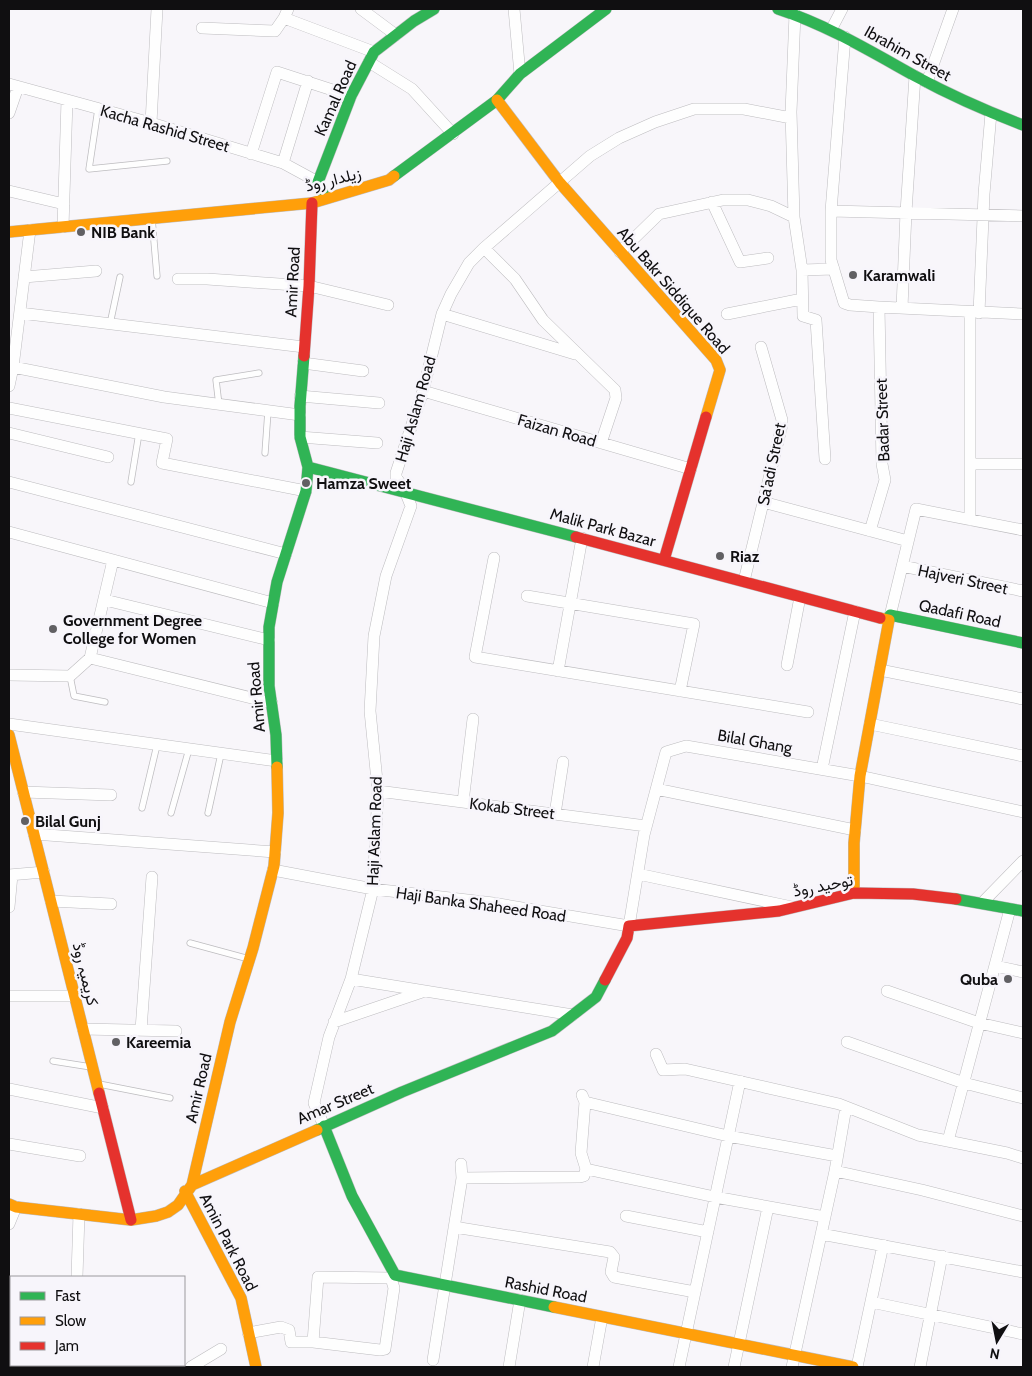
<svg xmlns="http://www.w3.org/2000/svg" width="1032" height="1376" font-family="Cabin,Vazirmatn,sans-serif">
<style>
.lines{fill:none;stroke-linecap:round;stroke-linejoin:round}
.lane-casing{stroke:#bdbcbf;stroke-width:7}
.street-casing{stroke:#bdbcbf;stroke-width:12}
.fast-casing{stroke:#bdbcbf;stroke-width:12}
.slow-casing{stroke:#bdbcbf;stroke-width:12}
.jam-casing{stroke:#bdbcbf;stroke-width:12}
.lane{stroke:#fefefe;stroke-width:5.5}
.street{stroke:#fefefe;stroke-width:11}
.fast{stroke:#30b455;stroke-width:11}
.slow{stroke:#ff9f0a;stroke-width:11}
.jam{stroke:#e5322d;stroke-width:11}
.poi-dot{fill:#616063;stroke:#f7f5fb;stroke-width:2}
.labels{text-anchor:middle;stroke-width:5;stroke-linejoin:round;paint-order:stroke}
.street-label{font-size:16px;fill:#100f11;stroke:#f7f5fb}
.poi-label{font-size:16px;font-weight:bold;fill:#100f11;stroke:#f7f5fb;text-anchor:start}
</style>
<rect width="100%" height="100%" fill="#f8f6fa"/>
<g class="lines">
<defs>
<path id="lane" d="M98,109L89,169L167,161
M152,218L157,276
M110,324L120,277
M219,405L216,380L259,373
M265,453L268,411
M131,482L139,433
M70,676L74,696L105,702
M142,808L157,745
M171,813L189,749
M208,813L221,754
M190,943L249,959
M53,1061L91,1067
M99,1084L170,1098"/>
<path id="street" d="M288,9L284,18L374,52
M361,9L396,35
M514,9L520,74
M795,14L791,112L794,217L802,270L834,269
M202,28L275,31L284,18
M831,30L842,9
M845,37L831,211V260L844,303L850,305L879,307L1023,314
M369,62L412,89L453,134
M927,82L953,9
M9,84L151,123L283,163L318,182
M9,113L18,87
M151,123L157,9
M251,154L277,72L351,96
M283,163L308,81
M9,191L64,204
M712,202L740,262L768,258
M831,211L1023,216
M63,227L67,100
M484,248L515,279L543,320L615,390L616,398L601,443
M620,252L659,214L723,200H748L771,206L794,217
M802,270L803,316L816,320L825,459
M24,277L96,271
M178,279H207L309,286L388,305
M902,308L906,212L915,76
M970,312V520
M20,313L304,347
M979,313L984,194L991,113
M442,314L575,354
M727,314L802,299
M303,363L363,371
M13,367L164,397L300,415
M9,386L13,367L30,230
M423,391L691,469
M300,396L379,403
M9,408L167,439L162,463L306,491
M9,433L108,457
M300,437L377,443
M970,464H1023
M9,482L286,554
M763,502L908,541
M870,531L885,480L882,464L879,307
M9,532L273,603
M494,558L475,657L808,712
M902,566L1023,591
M744,581L782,425V420L761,347
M527,596L694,624L680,691
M105,600L269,640
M889,620L916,509L1023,530
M90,658L272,703
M787,665L800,597
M880,670L1023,699
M558,671L582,538
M9,675L70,676L90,658L113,560
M9,724L277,761
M870,724L1023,756
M822,769L855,611
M656,789L855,830
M378,791L646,826
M23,792L111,795
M463,802L473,719
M555,814L563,762
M34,834L275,852
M273,870L373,889L493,903L629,926L644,835L666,752L686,746L860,776L1023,812
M638,874L792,907
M9,875L44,872
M51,901L111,904
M982,903L1023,861
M9,907L12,875
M995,966L1023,972
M351,979L573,1015
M887,991L979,1023L1023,1033
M9,996H75
M334,1022L422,992
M83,1029L176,1031
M141,1030L152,877
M847,1042L964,1083L1023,1098
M656,1054L663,1070L685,1069L839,1104L918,1135L1007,1153L1023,1158
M9,1089L103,1108
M585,1102L728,1136L837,1156
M324,1126L314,1103L329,1037L351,979L373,889L378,791L370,711L374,636L386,576L411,506L405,491L396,477V473L423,391L442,314L451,294L469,263L484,248L590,156L619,138L655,122L694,109H744L791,118
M948,1141L1010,909
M9,1144L80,1156
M461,1164L462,1178L580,1177L584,1176L586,1169L581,1153L585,1102L582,1095
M586,1169L715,1197L825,1217
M835,1171L922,1190L1023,1216
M626,1216L708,1232
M9,1224L16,1207
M454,1227L610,1252L614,1257L611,1272L614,1277L695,1292
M821,1234L1023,1272
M77,1277L79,1214
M871,1302L1023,1334
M248,1333L281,1327L289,1330L291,1342H313L380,1350L385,1349L394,1288L391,1278
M313,1342L318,1277L391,1278L395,1275
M433,1360L462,1178
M90,1365L91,1367
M21,1367L25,1365
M191,1367L221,1349
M509,1367L520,1300
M593,1367L602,1317
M679,1367L740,1081
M734,1367L768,1207
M792,1367L835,1171L846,1107
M857,1367L883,1245
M920,1367L942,1256"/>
<path id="fast" d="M778,9C827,25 870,51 915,76C950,95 986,111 1023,125
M394,176L497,100L520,74L606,9
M325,198L318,182L351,96L374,52L414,21L434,9
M308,467L576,537
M890,615L1023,643
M277,767L276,735L269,686V627L277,582L306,491L308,467L300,437V406L304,356
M956,899L1023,911
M324,1126L352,1196L395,1275L554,1307
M317,1130L402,1092L552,1031L596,997L605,980"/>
<path id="slow" d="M497,100L560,183L716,360L720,370L706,417
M9,232L312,203L389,180L394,176
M9,735L99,1093
M854,893V843L860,776L889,620L880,618
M192,1185L230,1022L253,948L274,866L278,813L277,767
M185,1191L241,1298L256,1367
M9,1204L16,1207L131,1220L156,1216L168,1212L178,1205L192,1185L317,1130
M554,1307L853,1367"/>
<path id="jam" d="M304,356L309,286L312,203
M576,537L880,618
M664,560L706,417
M605,980L627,938L629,926L779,911L854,893L913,894L956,899
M99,1093L131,1220"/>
</defs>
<!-- lane casing -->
<use href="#lane" class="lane-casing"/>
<!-- street casing -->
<use href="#street" class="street-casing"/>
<!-- fast casing -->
<use href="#fast" class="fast-casing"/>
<!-- slow casing -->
<use href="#slow" class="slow-casing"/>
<!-- jam casing -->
<use href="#jam" class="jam-casing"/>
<!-- lane -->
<use href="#lane" class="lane"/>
<!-- street -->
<use href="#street" class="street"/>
<!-- fast -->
<use href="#fast" class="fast"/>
<!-- slow -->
<use href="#slow" class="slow"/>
<!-- jam -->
<use href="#jam" class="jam"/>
</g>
<!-- markers -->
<g class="poi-dot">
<circle cx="81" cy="232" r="5"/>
<circle cx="853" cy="275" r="5"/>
<circle cx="306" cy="483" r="5"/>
<circle cx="720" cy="556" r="5"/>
<circle cx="53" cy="629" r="5"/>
<circle cx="25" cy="821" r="5"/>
<circle cx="1008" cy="979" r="5"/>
<circle cx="116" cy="1042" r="5"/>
</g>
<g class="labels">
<!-- street labels -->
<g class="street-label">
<text transform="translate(908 53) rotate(29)" y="6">Ibrahim Street</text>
<text transform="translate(335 98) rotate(-66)" y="6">Kamal Road</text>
<text transform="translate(165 128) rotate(16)" y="6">Kacha Rashid Street</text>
<text transform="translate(333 179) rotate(-14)" y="6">زیلدار روڈ</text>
<text transform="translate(292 282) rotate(-87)" y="6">Amir Road</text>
<text transform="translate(674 290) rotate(49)" y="6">Abu Bakr Siddique Road</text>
<text transform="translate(415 409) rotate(-74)" y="6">Haji Aslam Road</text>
<text transform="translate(882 420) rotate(-92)" y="6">Badar Street</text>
<text transform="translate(557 430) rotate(16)" y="6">Faizan Road</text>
<text transform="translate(771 464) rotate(-78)" y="6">Sa'adi Street</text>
<text transform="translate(603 527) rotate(15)" y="6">Malik Park Bazar</text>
<text transform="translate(963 579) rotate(12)" y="6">Hajveri Street</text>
<text transform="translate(960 613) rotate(12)" y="6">Qadafi Road</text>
<text transform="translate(256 697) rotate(-95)" y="6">Amir Road</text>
<text transform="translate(755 741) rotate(10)" y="6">Bilal Ghang</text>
<text transform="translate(512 808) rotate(7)" y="6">Kokab Street</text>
<text transform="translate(374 831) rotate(-88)" y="6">Haji Aslam Road</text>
<text transform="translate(823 885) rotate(-11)" y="6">توحید روڈ</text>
<text transform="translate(481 904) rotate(8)" y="6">Haji Banka Shaheed Road</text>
<text transform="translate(86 974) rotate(76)" y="6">کریمیہ روڈ</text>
<text transform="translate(198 1088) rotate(-77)" y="6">Amir Road</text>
<text transform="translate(335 1103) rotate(-23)" y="6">Amar Street</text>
<text transform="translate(229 1242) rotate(63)" y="6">Amin Park Road</text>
<text transform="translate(546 1289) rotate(11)" y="6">Rashid Road</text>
</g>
<!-- poi labels -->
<g class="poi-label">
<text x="91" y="238">NIB Bank</text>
<text x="863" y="281">Karamwali</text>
<text x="316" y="489">Hamza Sweet</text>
<text x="730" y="562">Riaz</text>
<text x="63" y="626">Government Degree<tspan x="63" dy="18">College for Women</tspan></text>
<text x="35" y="827">Bilal Gunj</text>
<text x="998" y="985" text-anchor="end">Quba</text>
<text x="126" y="1048">Kareemia</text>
</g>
</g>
<!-- border -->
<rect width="1032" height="1376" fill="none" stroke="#100f11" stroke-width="20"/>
<!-- legend -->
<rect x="10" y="1276" width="175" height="90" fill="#f7f5fb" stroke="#9b999d"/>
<rect x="20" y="1292" width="25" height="8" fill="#30b455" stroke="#9b999d"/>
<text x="55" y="1301" font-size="15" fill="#100f11">Fast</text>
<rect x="20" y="1317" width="25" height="8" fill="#ff9f0a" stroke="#9b999d"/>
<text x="55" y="1326" font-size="15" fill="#100f11">Slow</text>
<rect x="20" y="1342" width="25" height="8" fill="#e5322d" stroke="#9b999d"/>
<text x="55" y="1351" font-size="15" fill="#100f11">Jam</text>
<!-- north arrow -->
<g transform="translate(997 1341) rotate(190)" stroke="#f7f5fb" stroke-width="4" paint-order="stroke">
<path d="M0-4L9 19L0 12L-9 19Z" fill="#100f11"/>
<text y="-8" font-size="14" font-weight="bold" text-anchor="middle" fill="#100f11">N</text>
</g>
</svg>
